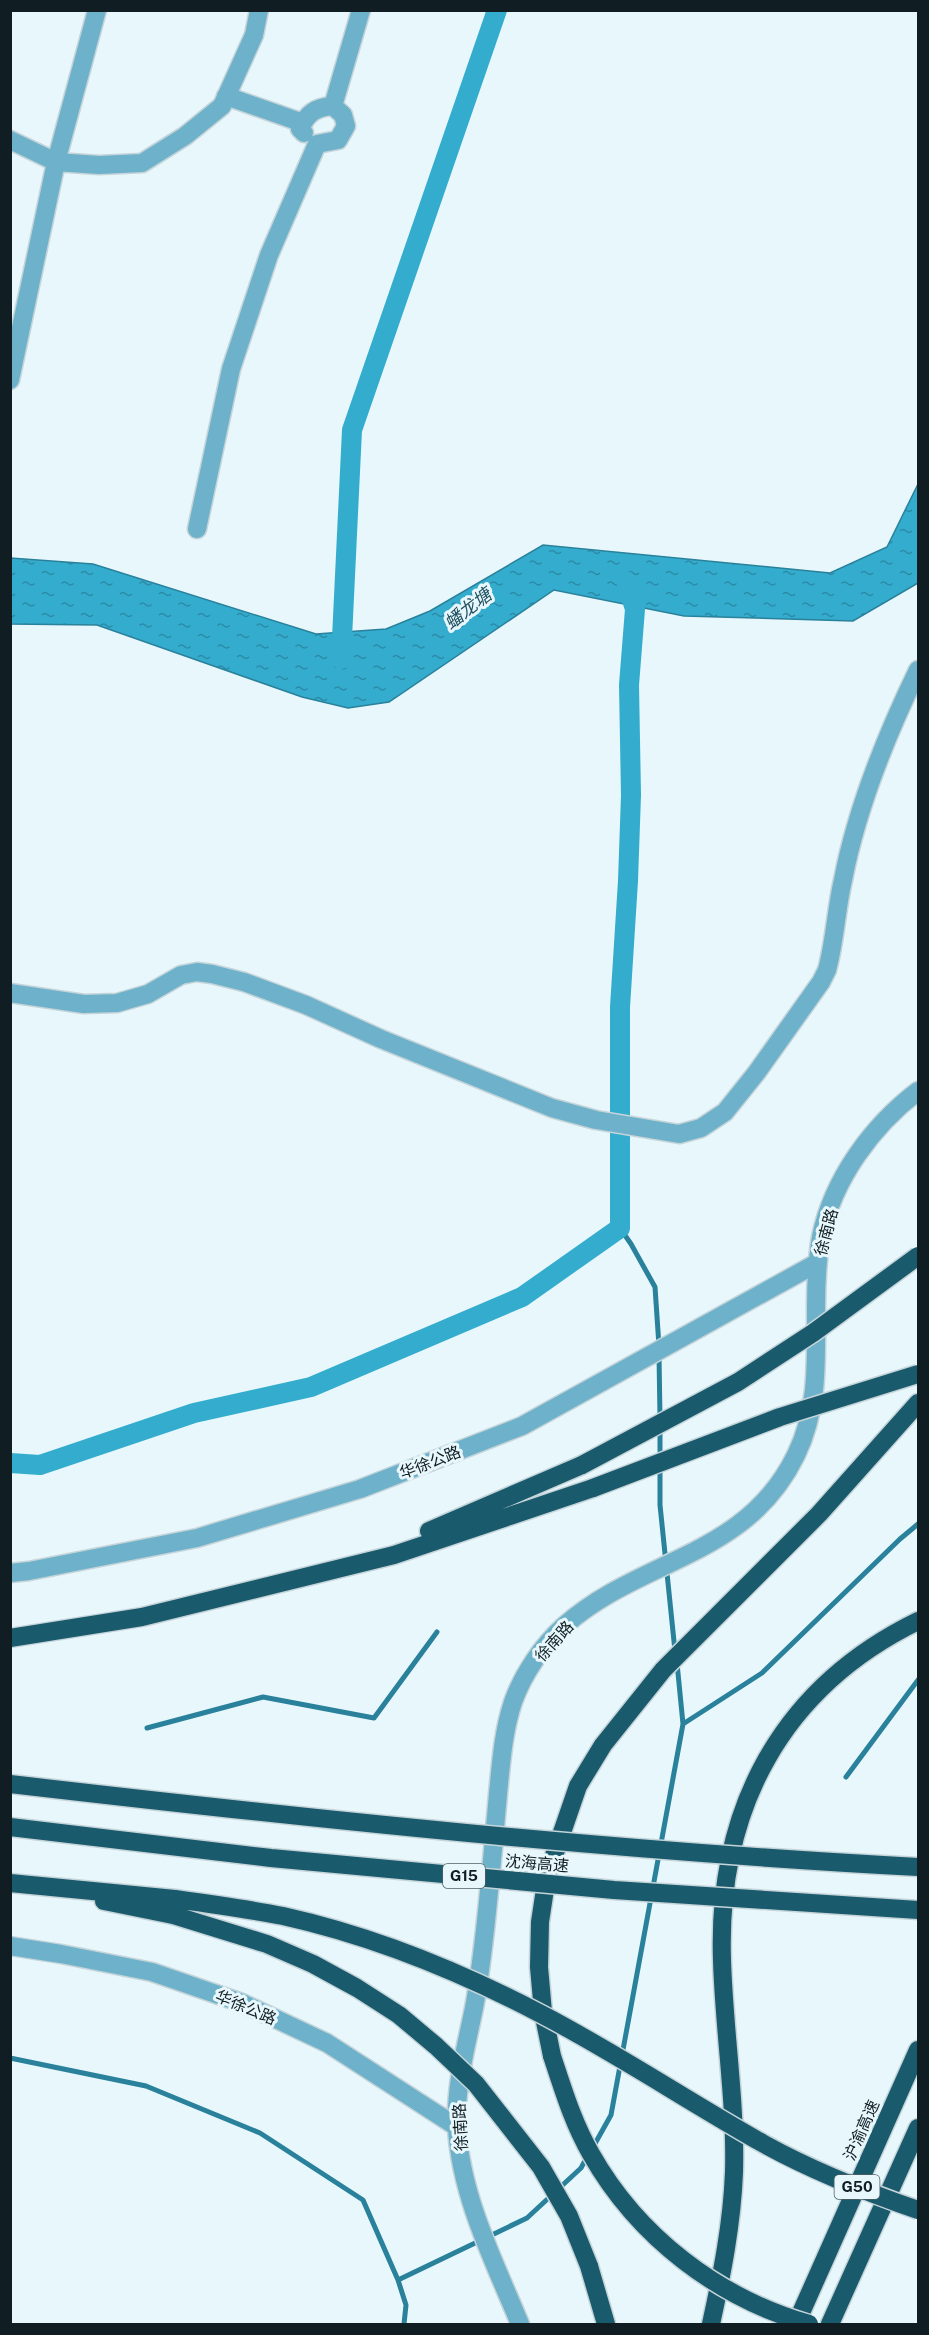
<svg xmlns="http://www.w3.org/2000/svg" width="929" height="2335" font-family="'Public Sans','Noto Sans SC',sans-serif">
<style>
.water{fill:url(#water-ripples);stroke:#29819b;stroke-width:1.5}
.lines{fill:none;stroke-linecap:round;stroke-linejoin:round}
.stream{stroke:#29819b;stroke-width:5}
.canal{stroke:#34acce;stroke-width:20}
.minor-casing{stroke:#c5d4d9;stroke-width:21}
.highway-casing{stroke:#c5d4d9;stroke-width:21}
.minor{stroke:#6db2ca;stroke-width:18}
.highway{stroke:#1a5a6d;stroke-width:18}
.highway-bridge-casing{stroke:#c5d4d9;stroke-width:21;stroke-linecap:butt}
.highway-bridge{stroke:#1a5a6d;stroke-width:18}
.labels{text-anchor:middle;stroke-width:6;stroke-linejoin:round;paint-order:stroke}
.shield{fill:#e7f7fc;stroke:#505f64;stroke-width:1.5}
.shield-label{font-size:15px;font-weight:bold;fill:#101e23}
.street-label{font-size:16px;fill:#101e23;stroke:#e7f7fc}
.water-label{font-size:18px;font-style:italic;fill:#1f4f5e;stroke:#e7f7fc}
</style>
<defs>
<pattern id="water-ripples" width="26" height="14" patternUnits="userSpaceOnUse" patternTransform="scale(1.5)"><rect width="26" height="14" fill="#34acce"/><path d="M2 4q2-2 4 0t4 0M15 11q2-2 4 0t4 0" fill="none" stroke="#2b8ba7"/></pattern>
</defs>
<rect width="100%" height="100%" fill="#e7f7fc"/>
<!-- water -->
<path class="water" d="M918,484V583L853,621L684,616L554,590L389,702L348,708L302,697L97,625L11,624V558L93,564L316,634L386,629L430,611L543,545L830,573L887,547Z"/>
<g class="lines">
<!-- stream -->
<path class="stream" d="M620,1228L631,1244L655,1287L659,1346
M659,1355L660,1418
M660,1427V1505L675,1651
M683,1724L762,1673L900,1539L918,1524
M147,1728L263,1697L374,1718L437,1632
M846,1777L918,1680
M10,2058L146,2086L260,2133L363,2200L398,2280L406,2305L404,2324
M592,2149L611,2115L683,1724L677,1663
M398,2280L527,2218L581,2168L587,2157"/>
<!-- canal -->
<path class="canal" d="M341,659L352,430L497,10
M10,1463L40,1465L194,1413L311,1387L522,1297L620,1228V1007L628,881L631,795L629,685L635,609L626,581"/>
<defs>
<path id="minor" d="M226,96L303,123
M304,133L300,129C307,113 316,107 333,106
M10,140L56,162L99,165L142,163L185,136L222,106L254,35L259,10
M10,380L56,162L97,10
M197,529L231,369L269,255L317,144L338,140L346,126L343,115L333,106L361,10
M10,993L84,1004L117,1003L148,994L181,975L197,972L212,974L244,982L306,1005L381,1039L552,1108L596,1120L679,1134L701,1128L725,1112L757,1072L821,982L827,970C835,941 836,910 843,880C857,807 886,736 918,670
M10,1573L29,1571L197,1538L360,1489L522,1426L817,1263
M10,1946L61,1954L152,1972L242,2003L327,2043L457,2127
M520,2324C494,2261 461,2197 457,2128C455,2087 466,2047 474,2008C479,1982 482,1956 485,1930C490,1885 494,1839 498,1794C501,1764 503,1732 513,1702C523,1674 542,1646 564,1626C642,1557 746,1558 796,1455C819,1408 816,1360 816,1308C816,1284 817,1261 821,1237C833,1179 872,1126 918,1091"/>
<path id="highway" d="M429,1531L582,1465
M10,1638L142,1617L394,1555L593,1488
M10,1883L175,1899
M104,1901L173,1915
M552,2056L543,2012L539,1967L540,1922L547,1876L578,1786L603,1745L663,1670L819,1514L918,1403
M589,2266L606,2324
M711,2324C722,2274 732,2224 734,2172C736,2102 724,2030 722,1960C717,1809 781,1688 918,1621
M796,2324L918,2050
M830,2324L918,2128"/>
</defs>
<!-- minor casing -->
<use href="#minor" class="minor-casing"/>
<!-- highway casing -->
<use href="#highway" class="highway-casing"/>
<!-- minor -->
<use href="#minor" class="minor"/>
<!-- highway -->
<use href="#highway" class="highway"/>
<defs>
<path id="highway-bridge" d="M582,1465L738,1382L813,1333L918,1256
M593,1488L780,1417L918,1374
M10,1784C312,1819 615,1851 918,1867
M10,1827L271,1858L614,1890L918,1910
M175,1899C211,1904 247,1909 283,1916C373,1936 459,1971 541,2014C618,2054 689,2102 764,2144C813,2171 866,2192 918,2210
M173,1915L267,1944L313,1964L357,1988L399,2015L436,2046L476,2084L541,2167L569,2216L589,2266
M552,2056C563,2089 573,2123 591,2154C638,2237 718,2298 809,2324"/>
</defs>
<!-- highway-bridge casing -->
<use href="#highway-bridge" class="highway-bridge-casing"/>
<!-- highway-bridge -->
<use href="#highway-bridge" class="highway-bridge"/>
</g>
<g class="labels">
<!-- shield labels -->
<g class="shield">
<rect x="443" y="1864" width="42" height="24" rx="4.5"/>
<rect x="834.5" y="2175" width="45" height="24" rx="4.5"/>
</g>
<g class="shield-label">
<text x="464" y="1881">G15</text>
<text x="857" y="2192">G50</text>
</g>
<!-- street labels -->
<g class="street-label">
<text transform="translate(826 1232) rotate(-75)" y="6">徐南路</text>
<text transform="translate(430 1462) rotate(-21)" y="6">华徐公路</text>
<text transform="translate(554 1641) rotate(-48)" y="6">徐南路</text>
<text transform="translate(537 1863) rotate(5)" y="6">沈海高速</text>
<text transform="translate(246 2007) rotate(23)" y="6">华徐公路</text>
<text transform="translate(460 2127) rotate(-93)" y="6">徐南路</text>
<text transform="translate(861 2130) rotate(-66)" y="6">沪渝高速</text>
</g>
<!-- water labels -->
<g class="water-label">
<text transform="translate(468 609) rotate(-38)" y="6">蟠龙塘</text>
</g>
</g>
<!-- border -->
<rect width="929" height="2335" fill="none" stroke="#101e23" stroke-width="24"/>
</svg>
